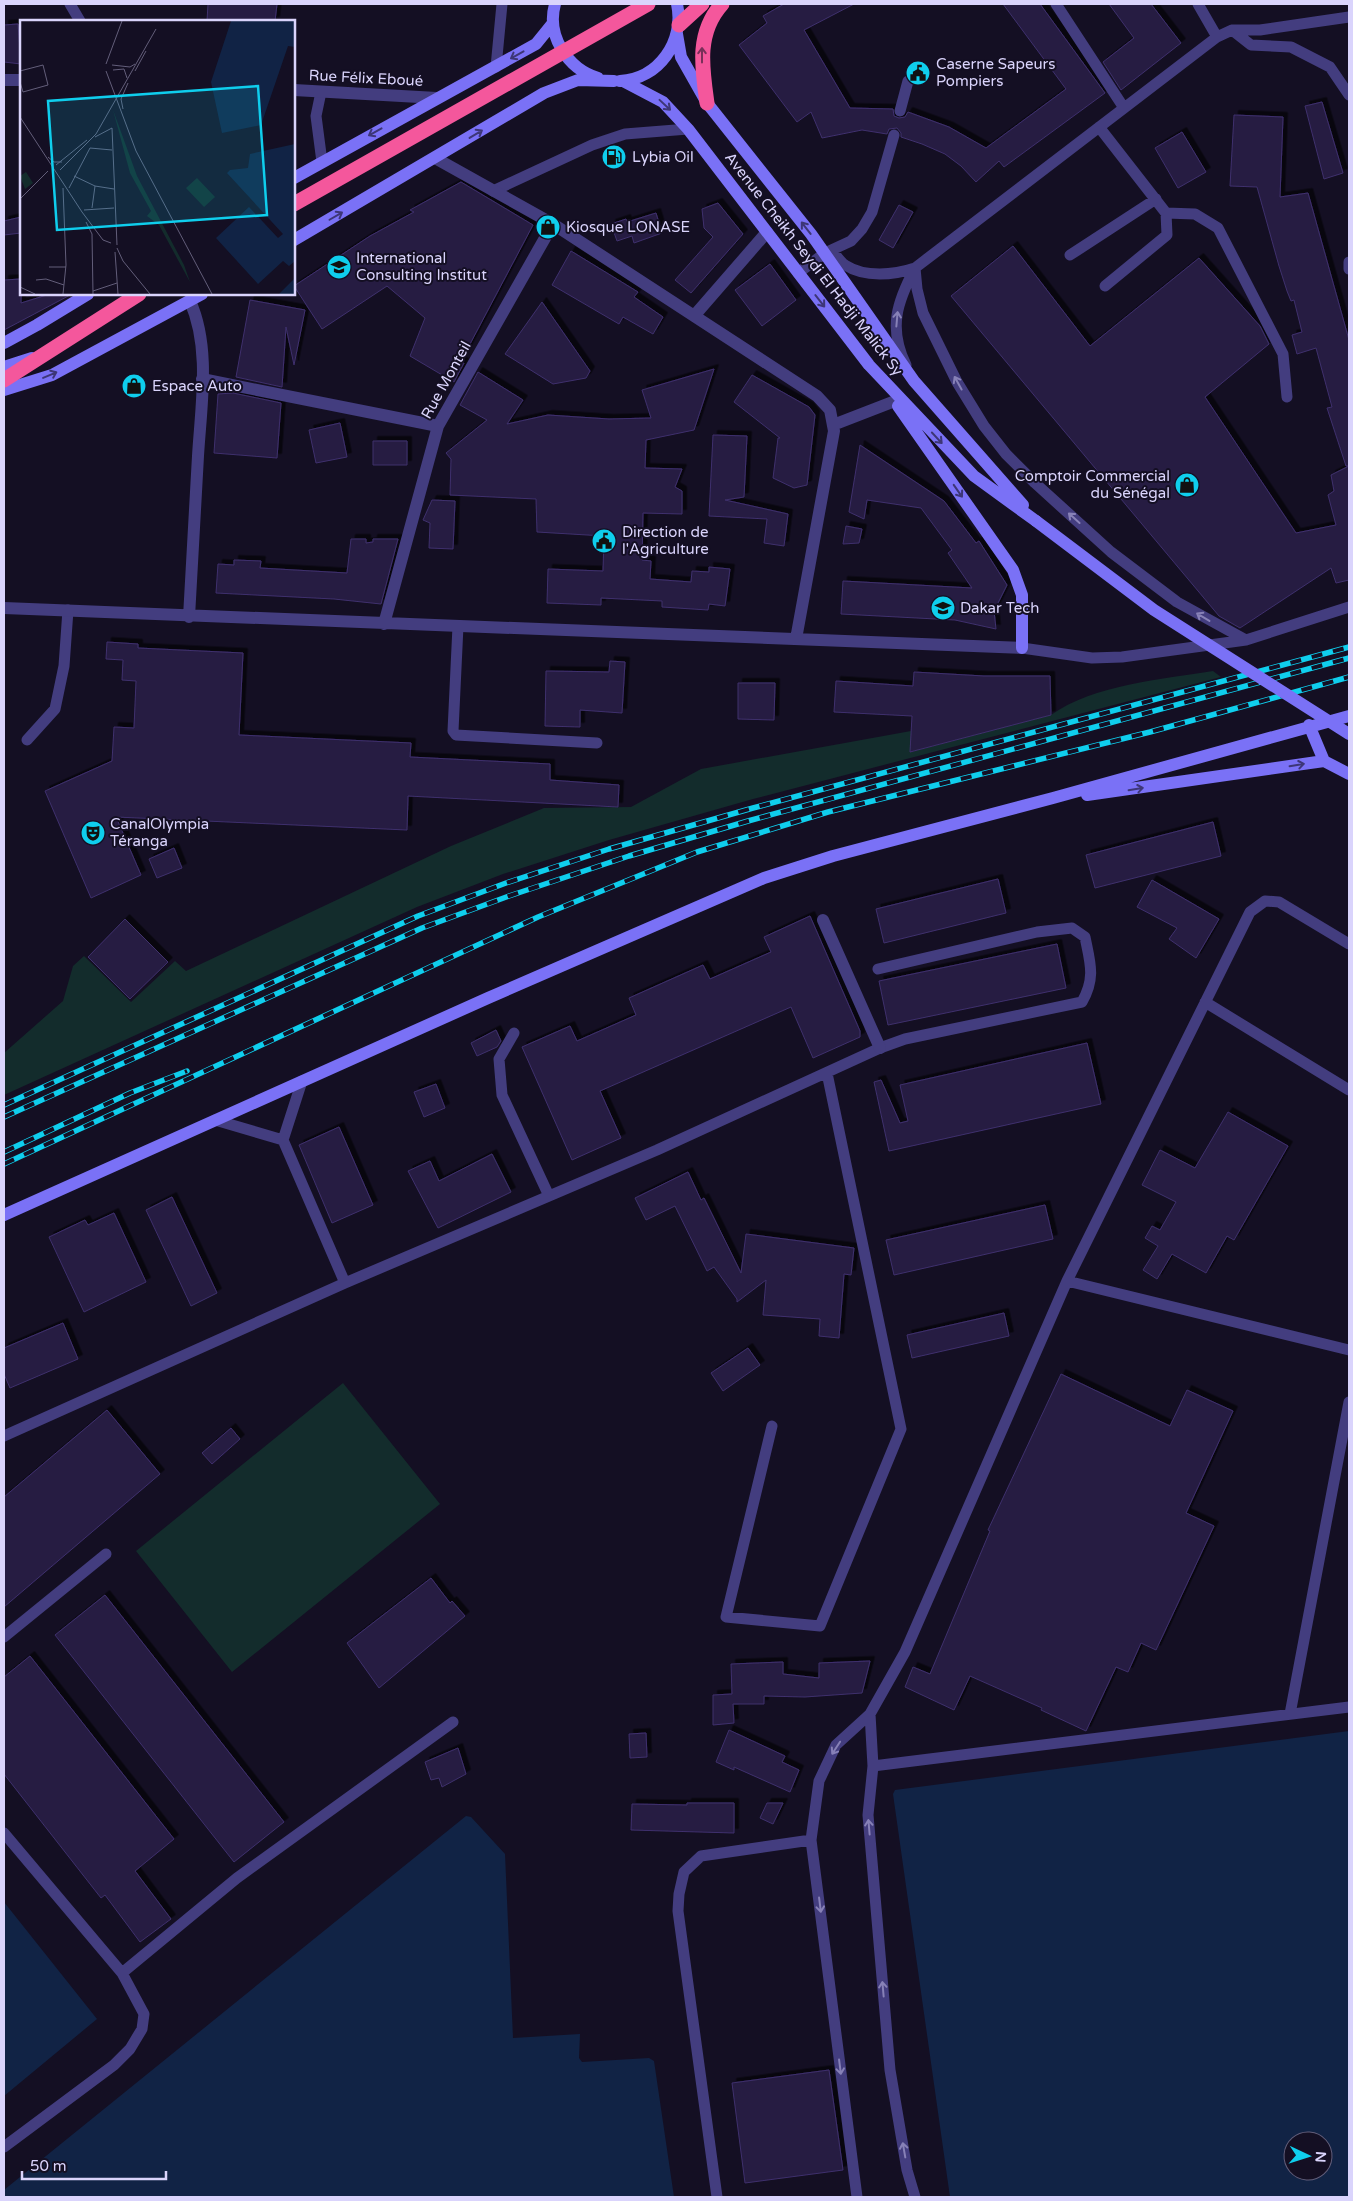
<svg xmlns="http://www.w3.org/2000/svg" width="1353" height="2201" font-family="'Varela Round',sans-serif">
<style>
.green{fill:#132c2c}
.water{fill:#112345;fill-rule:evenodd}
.building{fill:#261d42;stroke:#3f306d;filter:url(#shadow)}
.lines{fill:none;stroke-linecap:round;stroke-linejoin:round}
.lane{stroke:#433d7f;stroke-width:11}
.street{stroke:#433d7f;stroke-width:12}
.secondary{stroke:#7a71f6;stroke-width:12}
.highway{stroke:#f4579c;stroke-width:15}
.rail-casing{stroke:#0fceed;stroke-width:5.5}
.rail{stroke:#140f23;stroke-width:4;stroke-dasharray:11;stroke-linecap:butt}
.secondary-bridge{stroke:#7a71f6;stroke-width:12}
.highway-bridge{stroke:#f4579c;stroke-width:15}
.oneway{stroke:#3d3677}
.oneway2{stroke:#792f59}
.oneway3{stroke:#8781b7}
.labels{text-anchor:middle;stroke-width:4;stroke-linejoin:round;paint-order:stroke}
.poi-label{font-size:15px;fill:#dad4fc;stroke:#140f23;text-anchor:start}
.street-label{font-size:15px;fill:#dad4fc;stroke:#140f23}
.inset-road{fill:none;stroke:#635e7a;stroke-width:1}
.view{fill:#0fceed;fill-opacity:0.15;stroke:#0fceed;stroke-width:2.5}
.inset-edge{fill:none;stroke:#dad4fc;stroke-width:2.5}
</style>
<defs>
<filter id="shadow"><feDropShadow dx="4.5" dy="-4.5" stdDeviation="0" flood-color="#0009"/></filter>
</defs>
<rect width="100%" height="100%" fill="#140f23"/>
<!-- green -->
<path class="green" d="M1213,671L1221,677L753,799L609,840L503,874L417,907L4,1095V1053L63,1001L73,966L84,956L131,1002L175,961L186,971L451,846L544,808L631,807L701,769L911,731V752L1051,715C1093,685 1163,679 1213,671Z
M343,1383L440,1504L232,1672L136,1551Z"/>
<!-- water -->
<path class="water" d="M1349,1731V2197H950L893,1794L895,1790ZM1293,2141H1323V2171H1293Z
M466,1816L471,1817L505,1854L513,2038L580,2034L579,2058L582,2062L649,2058L654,2061L674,2197H4V2190Z
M4,1902L97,2019L4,2096Z"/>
<!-- building -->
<path class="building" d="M208,4H277L275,21H207Z
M784,4H854L804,30L850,108L893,109L894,116L899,118L905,117L908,112L949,127L986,148L1066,89L1003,4H1040L1105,93L1004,167L999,161L976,182L961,166L945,154L922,144L901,137V133L897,128L889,129L887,134L862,130L822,138L811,112L797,122L739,45L767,23L763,16Z
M1109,4H1151L1181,43L1121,90L1103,62L1134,38Z
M18,24L21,64L4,62V25Z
M1322,102L1343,173L1324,179L1305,106Z
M1234,115L1283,117L1280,197L1308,193L1349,340V466H1346L1327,408L1332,407L1316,348L1297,354L1292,335L1302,332L1294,300L1291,301L1287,291L1279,266L1257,187L1230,186Z
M1182,132L1206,172L1178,188L1155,148Z
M461,182L533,225L461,361L464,363L454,382L410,356L425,318L387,286L322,329L294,286L370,236L414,212L410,210Z
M718,203L743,234L691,293L675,280L713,237L704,228L702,209Z
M899,205L913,212L893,248L879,240Z
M656,213L662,233L634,243L632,236L617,241L611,224L626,219L627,222Z
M21,217V233L4,235V221Z
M1013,246L1090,346L1199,258L1260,326L1269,344L1205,397L1296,533L1336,525L1328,495L1334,491L1331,475L1349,466V580L1336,583L1331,568L1240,628L1219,616L951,296Z
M571,251L638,292L634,297L663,317L653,334L623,317L619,324L552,285Z
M770,264L796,300L762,326L735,290Z
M21,279V303L50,294H72L4,330V280Z
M250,300L305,310L294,365L286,327L282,387L236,377Z
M542,302L590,371L586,378L553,384L505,354Z
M714,369L694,430L646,440L645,468L682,469L675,487L682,491V514L643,513L642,560L651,561L650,579L691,582L692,571L709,572V567L730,569L725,606L709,604L708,610L662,607V601L601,598V605L547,603L548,569L603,571L604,536L537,532L536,499L450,495L451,459L446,453L487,420L460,405L478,372L523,400L507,424L548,415L609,419L651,418L642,390Z
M752,375L809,407L815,415L807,485L794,488L773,478L778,438H780L734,402Z
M233,393L281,403L277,458L214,453L218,394Z
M340,423L347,457L316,463L309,430Z
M713,435L747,436L744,497L725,500L788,514L784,546L764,543L767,519L709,516Z
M373,441H407V465H373Z
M860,445L944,501L976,543L979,541L1007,585L994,611L996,629L955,620L841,614L843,581L972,588L948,553L952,550L921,508L867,500L864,519L849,512Z
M432,500L455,501L453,549L429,548L430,523L423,520Z
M846,526L862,529L859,543L843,544Z
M351,539H366V543L373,542V539H398L381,604L334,599L216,593L218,564L234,565V560L261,561L260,568L347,573Z
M107,642L138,644V648L243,653L239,735L411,743L410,757L550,764V780L619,785L618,807L408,796L407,830L116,817L141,875L91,898L45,791L112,761L114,727L134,728L136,681L122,680L123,660L106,659Z
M610,661L625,662L622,713L580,710V727L545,726L546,671L609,672Z
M914,672L984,676H1050L1051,715L910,752L912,716L834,712L836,681L913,686Z
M738,683H775L774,720L738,719Z
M1213,822L1221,856L1095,888L1086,855Z
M174,848L182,868L157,878L149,859Z
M998,879L1006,913L884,943L876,909Z
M1152,880L1219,919L1196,958L1169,939L1177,928L1137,907Z
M810,916L860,1031V1037L813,1058L791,1007L600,1091L621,1138L572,1160L522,1047L570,1026L577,1041L636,1015L629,998L703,965L710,979L771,952L764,937Z
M125,919L168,962L130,999L88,957Z
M1057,944L1066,988L888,1025L879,981Z
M496,1030L501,1041L497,1047L477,1056L471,1043Z
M1087,1043L1101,1104L889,1151L874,1082L881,1080L900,1123L908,1121L900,1085Z
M436,1084L445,1108L424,1117L414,1092Z
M1228,1112L1288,1146L1234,1240L1227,1236L1206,1273L1172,1254L1157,1279L1143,1270L1158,1246L1145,1238L1152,1226L1160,1230L1176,1202L1142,1185L1160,1150L1195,1168Z
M339,1127L373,1205L332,1223L299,1145Z
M492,1154L511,1192L438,1228L408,1171L430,1161L439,1181Z
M688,1172L701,1200L704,1198L741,1273L746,1234L854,1248L851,1275L844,1274L839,1338L819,1336L820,1319L763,1315L766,1280L737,1302V1299L714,1267L707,1271L675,1206L646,1220L635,1198Z
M172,1197L217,1293L191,1306L146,1210Z
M1045,1205L1053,1239L894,1275L886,1240Z
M114,1213L146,1282L84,1312L49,1237L85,1220L88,1225Z
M1004,1313L1009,1336L912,1358L907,1335Z
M63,1323L78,1359L10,1388L4,1374V1348Z
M748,1348L760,1365L723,1391L711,1373Z
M1061,1374L1170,1426L1187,1390L1233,1411L1186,1513L1214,1526L1156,1650L1141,1643L1128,1672L1116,1667L1086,1731L1041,1710L1042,1708L970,1676L954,1710L905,1687L913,1667L930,1674L990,1531L988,1530Z
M107,1410L160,1474L4,1607V1497Z
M231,1428L240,1439L212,1464L202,1453Z
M431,1578L450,1603L452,1601L465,1616L379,1688L347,1643Z
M105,1595L284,1822L234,1862L55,1635Z
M30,1656L174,1839L135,1871L171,1919L140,1942L105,1895L101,1898L4,1774V1677Z
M870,1661L862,1693L805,1697L764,1696V1704H733L734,1723L713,1725V1695L732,1694L731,1664L783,1662V1674L819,1678V1663Z
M729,1730L785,1756L782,1762L799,1770L790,1792L734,1767V1770L716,1762Z
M646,1733L647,1757L630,1758L629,1734Z
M458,1748L466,1774L442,1787L439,1778L431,1780L425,1762Z
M687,1803H734V1833L631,1830L632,1804L687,1805Z
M767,1803H783L773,1824L760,1818Z
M829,2070L843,2170L745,2183L732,2083Z"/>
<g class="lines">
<!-- lane -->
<path class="lane" d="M70,4L80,21
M1056,4L1124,108
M1198,4L1217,37
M1232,30L1251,45L1291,47L1330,67L1349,95
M496,67L502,4
M321,92L316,116L322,162
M900,111L908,81
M1099,127L1166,213L1167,235L1105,286
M493,191L592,145L625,134L688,129
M1166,213L1195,214L1218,228L1283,354L1287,397
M832,250C836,255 840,262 845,265C865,278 894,275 915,268L1217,37L1232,30H1260L1349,17
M1070,255L1156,199
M1349,262V269
M915,268L917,289L923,313L957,382L984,426L1006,454L1035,483L1111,552L1177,602L1246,640
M798,273L825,253L851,241L862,229L872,212L894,135
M906,365C888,328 897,302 915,268
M458,626L453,731L456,735L597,743
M1022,648L1092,658L1122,657L1246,640L1349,607
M27,740L55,709L64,666L68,610
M1205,1002L1349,1090
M514,1033L499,1059L502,1095L549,1196
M215,1120L283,1140L302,1081
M283,1140L345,1283
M1067,1281L1349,1350
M772,1426L726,1617L820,1626L901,1429L827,1073
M4,1436L345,1283L657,1150L880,1048L905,1039L1082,1002C1096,978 1090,962 1085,937L1072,928L1037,932L878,969
M4,1637L106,1554
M870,1714L873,1766L868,1815L890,2070L907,2170L915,2197
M1290,1714L1349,1402
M873,1766L1349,1707
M4,1833L122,1973L144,2014L142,2029L130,2049L114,2065L4,2147
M122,1973L237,1878L453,1722
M717,2197L678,1911L679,1894L684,1872L701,1856L811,1840
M857,2197L811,1840L819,1781L836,1745L870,1714L905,1652L1067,1281L1250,912L1265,901L1279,902L1349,944"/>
<!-- street -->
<path class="street" d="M4,80H21
M294,90L437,98
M435,158L553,224L817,396L830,410L834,431L796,639
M694,316L767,232
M202,379L438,426
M833,425L895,401
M4,608L1022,648
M189,617C192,563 195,509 198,456C201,405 211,348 190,301
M384,624L438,426L553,224
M823,920L880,1048"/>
<!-- secondary -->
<path class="secondary" d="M555,4C546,36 568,69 598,78
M677,34L681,57L707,103L811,234L914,381L1023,505
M620,81C659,79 685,41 677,4
M623,81L663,102L688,129L869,365L974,476L1036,521
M294,178L536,44L553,23
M294,240L544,93L578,80L614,81
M4,343L37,325L88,294
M4,367L32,358
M4,390L52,375L202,294
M898,406L1013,570L1022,595V648
M1309,725L1324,761
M1087,795L1324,761L1349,774
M4,1215L488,998L764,878L833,856L1053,798L1349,716"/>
<!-- highway -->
<path class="highway" d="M679,25L702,4
M707,103C702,68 696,33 722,4
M4,380L139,294"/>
<defs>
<path id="rail" d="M4,1105L418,916L506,883L609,849L753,808L1349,647
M4,1117L422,928L509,896L629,856L748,821L1349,658
M4,1152L130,1093L187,1071
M4,1164L538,917L697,852L828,812L1150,732L1349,677"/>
</defs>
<!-- rail casing -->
<use href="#rail" class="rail-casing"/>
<!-- rail -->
<use href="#rail" class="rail"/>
<!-- secondary-bridge -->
<path class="secondary-bridge" d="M1036,521L1154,610L1349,734"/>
<!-- highway-bridge -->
<path class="highway-bridge" d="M294,204L648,4"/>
</g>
<!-- one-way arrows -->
<defs><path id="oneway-shaft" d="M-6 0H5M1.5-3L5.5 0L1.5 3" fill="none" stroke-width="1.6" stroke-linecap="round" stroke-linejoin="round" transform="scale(1.25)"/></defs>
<g class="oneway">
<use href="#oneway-shaft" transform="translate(517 55) rotate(151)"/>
<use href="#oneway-shaft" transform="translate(665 105) rotate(43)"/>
<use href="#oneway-shaft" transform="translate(375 132) rotate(151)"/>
<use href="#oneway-shaft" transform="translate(476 134) rotate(-31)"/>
<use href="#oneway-shaft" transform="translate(336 216) rotate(-30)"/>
<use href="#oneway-shaft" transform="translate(806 228) rotate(-128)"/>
<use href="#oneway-shaft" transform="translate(820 301) rotate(52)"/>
<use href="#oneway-shaft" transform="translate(50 375) rotate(-23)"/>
<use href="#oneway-shaft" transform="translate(937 438) rotate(47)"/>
<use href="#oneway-shaft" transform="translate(958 491) rotate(55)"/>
<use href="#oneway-shaft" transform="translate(1297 765) rotate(-9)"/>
<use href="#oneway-shaft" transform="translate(1136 789) rotate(-9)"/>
</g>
<use class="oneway2" href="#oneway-shaft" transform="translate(702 55) rotate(-90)"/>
<g class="oneway3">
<use href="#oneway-shaft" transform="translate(897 319) rotate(-85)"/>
<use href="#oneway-shaft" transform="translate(958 383) rotate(-119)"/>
<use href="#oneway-shaft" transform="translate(1074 518) rotate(-138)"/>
<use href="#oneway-shaft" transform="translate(1203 617) rotate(-149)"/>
<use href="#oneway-shaft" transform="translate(836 1748) rotate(123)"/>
<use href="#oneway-shaft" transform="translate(869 1827) rotate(-95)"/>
<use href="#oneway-shaft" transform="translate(820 1905) rotate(83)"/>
<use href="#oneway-shaft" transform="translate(883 1989) rotate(-95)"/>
<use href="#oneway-shaft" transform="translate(840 2067) rotate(83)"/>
<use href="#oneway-shaft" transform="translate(904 2150) rotate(-100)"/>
</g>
<!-- icons -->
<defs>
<symbol id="civic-disc" viewBox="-11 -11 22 22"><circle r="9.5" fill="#0fceed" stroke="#140f23"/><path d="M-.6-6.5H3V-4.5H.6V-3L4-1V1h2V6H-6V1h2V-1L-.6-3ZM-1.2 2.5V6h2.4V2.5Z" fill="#111"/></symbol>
<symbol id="fuel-disc" viewBox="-11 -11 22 22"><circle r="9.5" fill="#0fceed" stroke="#140f23"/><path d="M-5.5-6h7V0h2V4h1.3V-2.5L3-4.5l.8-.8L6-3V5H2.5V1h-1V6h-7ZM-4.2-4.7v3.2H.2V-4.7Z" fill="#111"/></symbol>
<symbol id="shop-disc" viewBox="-11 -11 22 22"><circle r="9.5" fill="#0fceed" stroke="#140f23"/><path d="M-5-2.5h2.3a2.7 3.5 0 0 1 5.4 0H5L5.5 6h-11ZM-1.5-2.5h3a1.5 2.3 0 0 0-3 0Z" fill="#111"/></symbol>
<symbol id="university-disc" viewBox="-11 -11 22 22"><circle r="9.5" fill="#0fceed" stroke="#140f23"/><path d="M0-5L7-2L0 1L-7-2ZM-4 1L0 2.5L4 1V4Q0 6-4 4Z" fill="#111"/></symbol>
<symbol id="theatre-disc" viewBox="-11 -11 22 22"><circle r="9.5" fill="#0fceed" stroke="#140f23"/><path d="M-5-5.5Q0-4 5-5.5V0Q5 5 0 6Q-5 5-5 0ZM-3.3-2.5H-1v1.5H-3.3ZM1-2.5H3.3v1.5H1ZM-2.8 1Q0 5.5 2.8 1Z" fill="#111"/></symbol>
</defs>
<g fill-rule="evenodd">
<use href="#civic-disc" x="904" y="59" width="28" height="28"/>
<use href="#fuel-disc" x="600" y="143" width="28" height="28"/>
<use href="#shop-disc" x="534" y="213" width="28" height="28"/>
<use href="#university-disc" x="325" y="253" width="28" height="28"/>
<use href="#shop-disc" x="120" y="372" width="28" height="28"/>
<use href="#shop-disc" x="1173" y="471" width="28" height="28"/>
<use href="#civic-disc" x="590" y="527" width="28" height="28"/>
<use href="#university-disc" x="929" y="594" width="28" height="28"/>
<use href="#theatre-disc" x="79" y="819" width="28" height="28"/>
</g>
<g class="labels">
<!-- poi labels -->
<g class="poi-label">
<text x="936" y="69">Caserne Sapeurs<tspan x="936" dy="17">Pompiers</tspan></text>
<text x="632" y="162">Lybia Oil</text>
<text x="566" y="232">Kiosque LONASE</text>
<text x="356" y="263">International<tspan x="356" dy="17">Consulting Institut</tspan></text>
<text x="152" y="391">Espace Auto</text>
<text x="1170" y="481" text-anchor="end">Comptoir Commercial<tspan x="1170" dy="17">du Sénégal</tspan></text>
<text x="622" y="537">Direction de<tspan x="622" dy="17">l'Agriculture</tspan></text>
<text x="960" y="613">Dakar Tech</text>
<text x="110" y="829">CanalOlympia<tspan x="110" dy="17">Téranga</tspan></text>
</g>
<!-- street labels -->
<g class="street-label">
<text transform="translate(366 78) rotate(3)" y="5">Rue Félix Eboué</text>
<text transform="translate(814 264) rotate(52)" y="5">Avenue Cheikh Seydi El Hadji Malick Sy</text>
<text transform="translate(446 380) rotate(-61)" y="5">Rue Monteil</text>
</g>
</g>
<!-- overview -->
<g transform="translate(20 20)">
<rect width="275" height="275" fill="#140f23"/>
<path d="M93,90L117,156L164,245L170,262L139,205L127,196L131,191L110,153ZM6,152L13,163L5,169L0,156ZM177,158L195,177L184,187L166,168Z" fill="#132c2c"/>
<path d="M211,1H275V27L268,26L241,105L202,113L191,62ZM275,124V241L269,246L263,241L238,264L196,218L229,187L258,218L263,214L207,153L210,150L228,148L230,134ZM275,258V274H259Z" fill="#112345"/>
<path class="inset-road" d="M86,44L102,1M92,45L110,47L115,44M93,50L104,49L107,58M0,51L23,45L28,65L3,72L0,62M86,51L116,131L192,274M115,51L126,31M103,89L101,79L108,63M0,97L62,192L83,220L91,223M75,117L92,108L97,225M28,137L34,142H42M36,145L67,120M40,150L76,114L136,9M54,156L75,166L94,169M49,168L70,128L92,130M0,179L28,151M72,188L75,166M64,190L94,188M66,202L72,214L73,274M97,228L103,241L130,274M95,232L98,274M29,247H46M16,260L26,259L44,265M0,267L15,274M73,271L97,263M43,274L46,245L43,168"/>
<path class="view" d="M238,66L247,195L37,210L28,81Z"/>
<rect width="275" height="275" class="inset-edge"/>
</g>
<!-- border -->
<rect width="1353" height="2201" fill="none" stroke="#dad4fc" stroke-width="10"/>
<!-- north arrow -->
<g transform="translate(1308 2156) rotate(94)"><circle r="24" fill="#140f23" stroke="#635e7a"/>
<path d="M0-4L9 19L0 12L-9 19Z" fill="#0fceed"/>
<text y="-8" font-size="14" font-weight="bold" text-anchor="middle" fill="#dad4fc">N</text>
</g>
<!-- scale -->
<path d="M22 2171v8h144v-8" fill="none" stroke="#dad4fc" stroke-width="2.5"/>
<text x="30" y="2171" font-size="15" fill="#dad4fc" stroke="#140f23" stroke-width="4" paint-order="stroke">50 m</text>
</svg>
